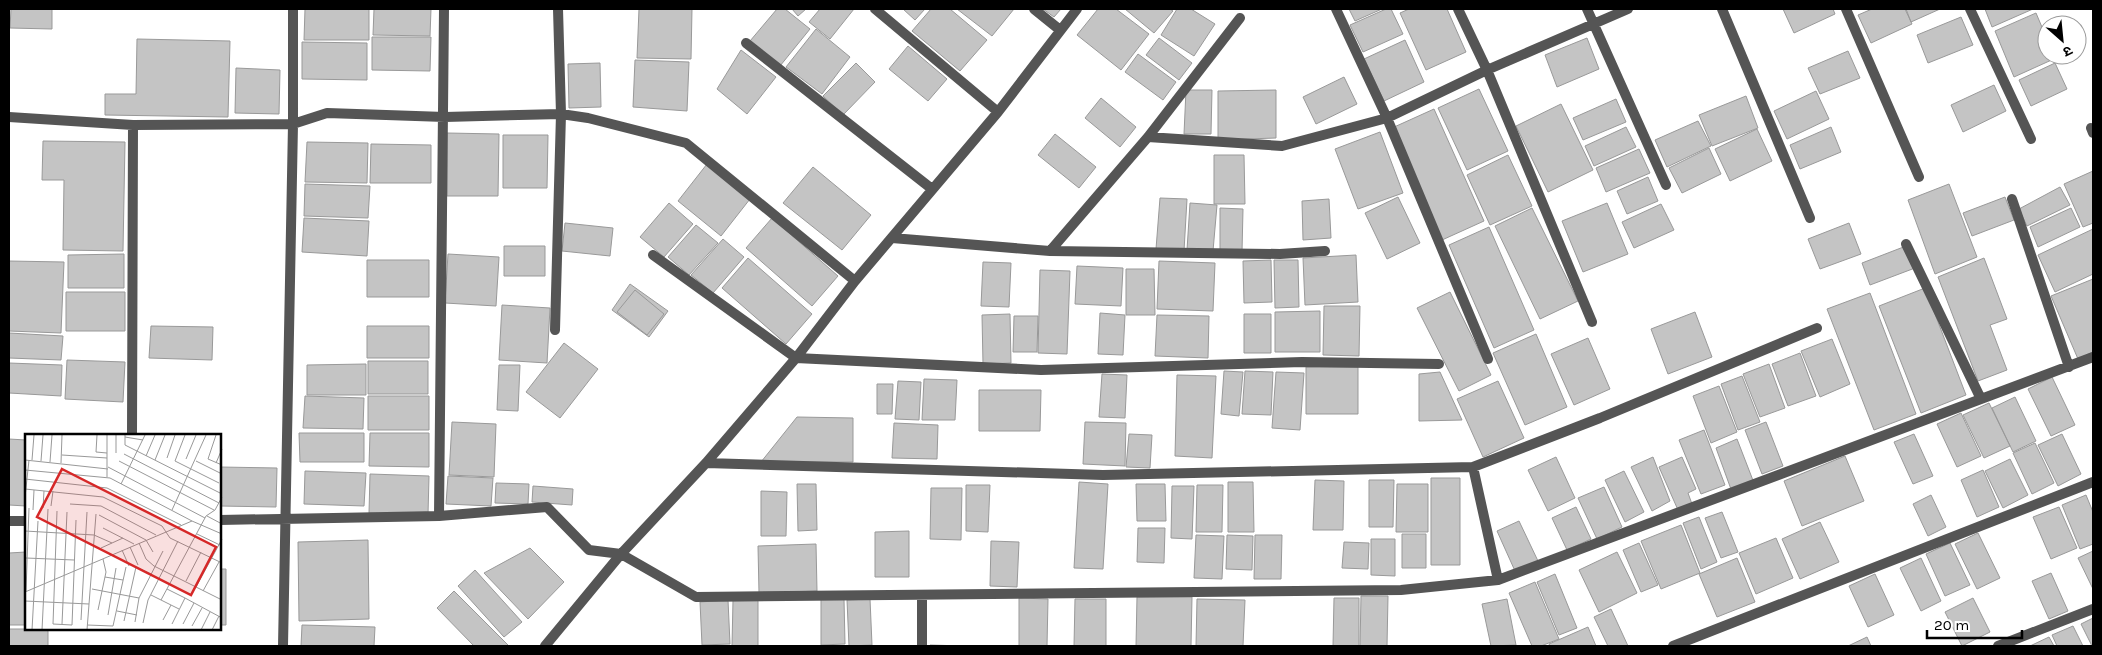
<svg xmlns="http://www.w3.org/2000/svg" width="2102" height="655" font-family="Karla,'Noto Sans Devanagari',sans-serif">
<style>
.building{fill:#c4c4c4;stroke:#999}
.lines{fill:none;stroke-linecap:round;stroke-linejoin:round}
.street{stroke:#555;stroke-width:10}
.inset-road{fill:none;stroke:#999;stroke-width:1}
.view{fill:#d62828;fill-opacity:0.15;stroke:#d62828;stroke-width:2.5}
.inset-edge{fill:none;stroke:#000;stroke-width:2.5}
</style>
<rect width="100%" height="100%" fill="#fff"/>
<!-- building -->
<path class="building" d="M11,9H52V29L10,28Z
M305,9H369V40H304Z
M374,9H431L430,36L373,35Z
M639,9H692L691,59L637,58Z
M777,9H785L810,29L780,66L750,41Z
M792,9H806L798,16Z
M820,9H854L830,39L809,22Z
M903,9H925L915,20Z
M931,9H950L987,40L960,71L912,31Z
M957,9H1014L992,36Z
M1043,9H1061L1054,17Z
M1098,9H1116L1149,34L1121,70L1077,35Z
M1125,9H1170L1173,11L1154,33Z
M1177,9H1191L1215,24L1194,56L1161,35Z
M1349,9H1382L1355,21Z
M1386,9H1391L1403,34L1363,52L1350,25Z
M1409,9H1447L1466,52L1426,70L1400,13Z
M1783,9H1833L1835,14L1794,33Z
M1872,9H1905L1912,24L1871,43L1858,15Z
M1906,9H1940L1911,22Z
M1985,9H2033L1992,27Z
M2036,13L2047,39V55H2054L2056,58L2014,77L1995,31Z
M1961,17L1973,45L1928,63L1917,35Z
M816,29L850,57L822,94L786,67Z
M372,37H431L430,71L372,70Z
M1159,38L1192,63L1179,80L1146,55Z
M1587,38L1599,69L1557,87L1545,55Z
M137,39L230,41L228,117L105,115V94H136Z
M1405,40L1424,82L1384,101L1364,59Z
M302,42L367,43V80L302,79Z
M908,46L947,79L928,101L889,69Z
M741,50L776,77L747,114L717,89Z
M1848,51L1860,78L1820,94L1808,68Z
M1138,54L1176,82L1163,100L1125,72Z
M635,60L689,62L687,111L633,107Z
M600,63L601,107L569,108L568,64Z
M856,63L875,82L843,115L823,96Z
M2055,63L2067,89L2031,106L2019,80Z
M236,68L280,70L279,114L235,113Z
M1344,77L1357,104L1316,124L1303,97Z
M1994,85L2006,111L1963,132L1951,105Z
M1479,89L1508,151L1467,170L1438,108Z
M1186,90H1212L1211,134H1184Z
M1276,90V138L1218,140V91Z
M1816,91L1829,119L1787,139L1774,111Z
M1746,96L1758,128L1712,146L1699,115Z
M1101,98L1136,127L1120,147L1085,118Z
M1616,99L1626,122L1583,140L1573,118Z
M1561,104L1593,170L1548,192L1516,126Z
M1434,109L1484,221L1442,240L1392,128Z
M1698,121L1711,146L1667,167L1655,140Z
M1626,127L1636,147L1594,166L1585,146Z
M1831,127L1841,152L1800,169L1790,145Z
M1757,129L1772,161L1730,181L1715,149Z
M1380,132L1403,193L1358,209L1335,149Z
M447,133L499,134L498,196H447Z
M1055,134L1096,167L1079,188L1038,155Z
M503,135H548L547,188H503Z
M43,141L125,142L123,251L63,250L64,180H42Z
M307,142L368,143L367,183L305,182Z
M371,144L431,145V183H370Z
M1709,148L1721,174L1682,193L1669,168Z
M1639,149L1650,173L1606,192L1596,168Z
M1214,155H1244L1245,204H1214Z
M1508,155L1532,206L1490,225L1467,175Z
M707,164L750,199L721,236L678,201Z
M813,167L871,215L842,250L783,203Z
M2093,171V223L2083,227L2064,184Z
M1648,177L1658,201L1627,214L1617,191Z
M305,184L370,186L368,218L304,216Z
M1949,184L1977,257L1935,274L1908,200Z
M2060,187L2070,205L2027,226L2019,209Z
M1398,197L1420,243L1387,259L1365,213Z
M2005,197L2014,220L1972,236L1963,213Z
M1160,198L1187,199L1184,251L1156,249Z
M1329,199L1331,238L1303,240L1302,201Z
M669,203L693,224L664,257L640,237Z
M1190,203L1217,205L1213,251L1187,250Z
M1607,203L1628,254L1583,272L1562,221Z
M1661,204L1674,230L1634,248L1622,222Z
M1220,208L1243,209L1242,252H1220Z
M1532,208L1578,301L1540,319L1495,226Z
M2071,208L2080,227L2038,247L2030,227Z
M304,218L369,221L367,256L302,252Z
M772,218L838,276L812,306L746,248Z
M565,223L613,228L610,256L562,251Z
M1849,223L1861,254L1820,269L1808,239Z
M696,225L718,243L689,275L668,257Z
M1489,227L1534,330L1494,348L1449,245Z
M2093,229V274L2055,292L2038,255Z
M723,239L744,257L713,293L691,275Z
M504,246H545V276H504Z
M1906,246L1915,268L1870,285L1862,263Z
M124,254V288H68V255Z
M448,254L499,257L496,306L445,303Z
M1356,255L1358,302L1305,305L1303,258Z
M748,258L812,314L786,344L722,288Z
M1984,258L2007,319L1990,325L2007,370L1978,381L1938,277Z
M367,260H429V297H367Z
M1271,260L1272,302L1244,303L1243,261Z
M1274,260H1298L1299,307L1275,308Z
M9,261L64,262L61,333L9,331Z
M1159,261L1215,263L1213,311L1157,309Z
M983,262L1011,263L1009,307L981,306Z
M1077,266L1123,268L1121,306L1075,304Z
M1126,269H1154L1155,315H1126Z
M1040,270L1070,271L1067,354L1038,353Z
M2093,279V352L2078,359L2051,296Z
M630,284L668,311L649,337L612,310Z
M1925,288L1966,395L1921,413L1879,306Z
M635,290L664,314L647,335L617,312Z
M66,292H125V331H66Z
M1450,292L1491,375L1459,391L1417,308Z
M1870,293L1916,414L1874,430L1827,309Z
M502,305L550,308L547,363L499,360Z
M1324,306H1360L1359,356L1323,355Z
M1320,311V352H1275V312Z
M1695,312L1712,357L1668,374L1651,329Z
M1100,313L1125,315L1123,355L1098,354Z
M1010,314L1011,363L983,364L982,315Z
M1244,314H1271V353H1244Z
M1157,315L1209,316L1208,358L1155,356Z
M1014,316H1038L1037,352H1013Z
M151,326L213,327L212,360L149,358Z
M367,326H429V358H367Z
M9,333L63,336L61,360L9,358Z
M1536,334L1567,407L1525,425L1493,353Z
M1588,338L1610,389L1574,405L1551,354Z
M1832,339L1850,384L1820,397L1801,351Z
M564,343L598,369L560,418L526,392Z
M1800,353L1816,396L1788,406L1772,364Z
M67,360L125,362L123,402L65,399Z
M368,361H428V394H368Z
M9,363L62,365L61,396L9,393Z
M366,364V395H307V365Z
M1769,364L1785,408L1760,417L1743,374Z
M499,365H520L518,411L497,410Z
M1306,367H1358V414H1306Z
M1224,371L1243,372L1239,416L1221,414Z
M1245,371L1273,372L1271,415L1242,414Z
M1276,372L1304,373L1300,430L1272,428Z
M1440,372L1462,420L1419,421V374Z
M1102,374L1127,375L1125,418L1099,417Z
M1177,375L1216,376L1212,458L1175,456Z
M1742,376L1760,422L1738,430L1721,384Z
M2052,377L2075,425L2051,436L2028,389Z
M924,379L957,380L955,420H922Z
M898,381L921,382L919,420L895,419Z
M1498,381L1524,438L1483,457L1457,399Z
M877,384H893L892,414H877Z
M1719,386L1737,432L1711,443L1693,396Z
M979,390H1041L1040,431H979Z
M305,396L364,398L363,429L303,428Z
M368,396H429V430H368Z
M2015,397L2036,441L2013,452L1992,408Z
M1989,403L2010,446L1984,458L1963,415Z
M1961,413L1981,456L1957,467L1937,424Z
M797,417L853,418V462H761Z
M452,422L496,424L494,477L449,475Z
M1085,422L1126,423L1125,466L1083,464Z
M1766,422L1783,466L1762,474L1745,430Z
M894,423L938,425L937,459L892,458Z
M1704,430L1725,485L1701,494L1679,440Z
M299,433H364V462H300Z
M370,433H429V467L369,466Z
M1129,434L1152,435L1150,468L1126,467Z
M1914,434L1933,476L1913,484L1894,442Z
M2062,434L2081,474L2058,486L2038,445Z
M9,439L26,440V506L9,505Z
M1737,439L1754,483L1732,492L1716,448Z
M2035,443L2054,483L2032,494L2013,453Z
M1845,456L1864,501L1802,526L1784,481Z
M1556,457L1575,498L1548,511L1528,470Z
M1653,457L1670,501L1652,511L1631,467Z
M1682,457L1696,489L1688,493L1692,504L1678,510L1659,467Z
M2010,459L2028,495L2003,508L1985,471Z
M220,467L277,468L276,507L220,506Z
M1983,470L1999,507L1977,517L1961,480Z
M305,471L366,473L364,506L304,504Z
M1624,471L1644,512L1625,522L1605,480Z
M370,474L429,476L428,515L369,513Z
M448,476L493,478L491,506L446,504Z
M1431,478H1460V565H1431Z
M1315,480L1344,481L1343,530H1313Z
M1369,480H1394L1393,527H1369Z
M1079,482L1108,484L1103,569L1074,568Z
M1228,482H1253L1254,532H1228Z
M496,483L529,484L528,504L495,503Z
M797,484H816L817,530L798,531Z
M1136,484H1165L1166,521H1137Z
M1397,484H1428V532H1396Z
M966,485H990L988,532L966,531Z
M1197,485H1223L1222,532H1196Z
M533,486L573,489L572,505L532,502Z
M1172,486H1194L1192,539L1171,538Z
M1604,487L1622,527L1597,539L1578,498Z
M931,488H962L961,540L930,539Z
M761,491L787,492L786,536H761Z
M1931,495L1946,527L1928,536L1913,504Z
M2086,495L2093,512V544L2080,549L2062,505Z
M1576,507L1591,539L1567,550L1552,518Z
M2059,507L2077,548L2051,559L2033,517Z
M1722,512L1738,552L1721,558L1705,518Z
M1699,517L1717,562L1701,569L1683,523Z
M1519,521L1538,561L1515,571L1497,531Z
M1820,522L1839,562L1800,579L1782,539Z
M1681,525L1700,573L1661,589L1641,541Z
M1138,528H1165L1164,563L1137,562Z
M909,531V577H875V532Z
M1978,533L2000,578L1977,589L1955,544Z
M1402,534H1426V568H1402Z
M1196,535L1224,536L1222,579L1194,578Z
M1227,535L1253,536L1252,570L1226,569Z
M1255,535H1282L1281,579H1254Z
M1776,538L1793,578L1756,594L1739,553Z
M1371,539H1395V576L1371,575Z
M368,540L369,619L299,621L298,542Z
M991,541L1019,542L1017,587L990,586Z
M1344,542L1369,543L1368,569L1342,568Z
M1639,543L1658,585L1641,592L1623,550Z
M1950,543L1970,585L1945,596L1926,554Z
M816,544L817,591L759,593L758,546Z
M530,548L564,582L528,619L484,573Z
M2093,551V589L2078,558Z
M26,552V625H9V553Z
M1617,552L1637,593L1599,612L1579,570Z
M1737,558L1755,602L1717,617L1699,574Z
M1921,558L1941,601L1921,611L1900,568Z
M220,569H226V625H220Z
M475,570L522,622L504,637L458,586Z
M2051,573L2068,611L2049,619L2032,581Z
M1555,574L1577,628L1559,635L1537,582Z
M1875,574L1894,615L1868,627L1849,586Z
M1535,582L1559,639L1541,646H1532L1509,593Z
M454,591L509,646H474L437,608Z
M1361,596H1388L1387,646H1360Z
M1137,597H1192L1191,646H1136Z
M1019,598L1048,599L1047,646H1019Z
M1334,598H1359V646H1333Z
M1973,598L1990,632L1962,646L1945,612Z
M758,599V646H732L733,600Z
M821,599H844L845,644L821,645Z
M870,599L872,645L849,646L847,600Z
M1075,599H1106V646H1074Z
M1197,599L1245,600L1243,646H1196Z
M1507,599L1516,645L1491,646L1482,604Z
M728,600L730,644L702,645L700,602Z
M1611,609L1628,646H1608L1594,617Z
M2093,618V646H2092L2081,624Z
M302,625L375,627L374,646H301Z
M2073,626L2083,646H2057L2052,635Z
M1588,627L1596,646H1550L1549,644Z
M9,629H48V646H9Z
M1867,637L1871,646H1848Z
M2049,637L2054,646H2030Z
M930,645L963,646H930Z"/>
<g class="lines">
<!-- street -->
<path class="street" d="M875,9L998,112
M1034,9L1060,30
M1336,9L1387,118L1488,359
M1458,9L1487,70L1592,322
M1587,9L1666,185
M1722,9L1810,218
M1846,9L1919,177
M1970,9L2031,139
M746,43L932,189
M9,117L133,125L293,124L327,113L445,117L561,114L588,118L686,143L855,281
M2091,128L2093,133
M1148,137L1282,146L1387,118L1487,70L1628,9
M2012,199L2069,367
M892,238L1050,251L1280,254L1325,251
M1906,244L1981,399
M1050,251L1148,137L1240,18
M653,255L796,358L1041,370L1302,362L1439,364
M555,330L561,114L558,9
M132,435L133,125
M706,463L1103,475L1473,467L1600,418L1817,328
M1473,467L1498,580
M439,516L444,9
M220,520L439,516L547,507L589,550L621,554L696,597L1401,590L1498,580L2093,357
M9,521H26
M283,646L293,124V9
M545,646L621,554L706,463L796,358L855,281L998,112L1077,9
M922,646V595
M1673,646L2093,482
M1998,646L2093,609"/>
</g>
<!-- overview -->
<g transform="translate(25 434)">
<rect width="196" height="196" fill="#fff"/>
<path class="inset-road" d="M72,1L71,18L82,19M91,1V19M100,1V11L197,60M160,1L150,27L194,49M191,1L183,25L197,31M100,3L118,6M99,20L194,69M37,21L82,24M121,22L130,1M142,24L150,1M161,25L171,1M0,26L83,35M7,26L9,1M130,26L140,1M16,27L18,1M94,27L189,76M171,27L197,40M25,28L27,1M36,29L37,1M191,29L197,15M83,33L180,84M0,36L85,44L167,87M82,43V1M0,45L82,54L156,91M96,50L120,1M0,55L78,63L137,92L145,104L197,129M0,63L4,26M45,70L76,72L131,101M26,72L28,57M18,74L19,57M8,76L9,56M147,76L181,1M32,77L28,190L47,191L51,86M74,81L121,106L128,118M182,82L197,90M78,94L109,110M0,97L69,101L87,109M172,100L197,112M114,109L121,125L129,132L197,166M105,113L113,131M76,114L98,104M97,116L104,132M1,124L49,126M80,143L98,146M161,147L176,118M171,153L197,105M67,155L114,164L110,188M142,155L160,164M1,157L4,74M178,157L194,128M0,158L167,87L197,100M126,161L154,175M114,164L138,117M136,166L181,82L190,76L197,63M0,167L64,170M73,176L81,138L78,125M92,177L112,181M83,181L91,134M56,186L62,78M138,186L146,171M99,187L111,133L126,140M118,189L123,166L153,107M37,190L42,78M147,190L160,164L197,184M158,190L169,169M62,191L88,192L101,133M167,192L177,174M7,196L13,87M17,196L23,75M62,196L71,80M176,196L185,178M187,196L194,182"/>
<path class="view" d="M37,35L191,113L166,161L12,83Z"/>
<rect width="196" height="196" class="inset-edge"/>
</g>
<!-- border -->
<rect width="2102" height="655" fill="none" stroke="#000000" stroke-width="20"/>
<!-- north arrow -->
<g transform="translate(2062 40) rotate(153)"><circle r="24" fill="#ffffff" stroke="#999999"/>
<path d="M0-4L9 19L0 12L-9 19Z" fill="#000000"/>
<text y="-8" font-size="14" font-weight="bold" text-anchor="middle" fill="#000000">उ</text>
</g>
<!-- scale -->
<path d="M1927 630v8h95v-8" fill="none" stroke="#000000" stroke-width="2.5"/>
<text x="1934" y="630" font-size="15" fill="#000000" stroke="#ffffff" stroke-width="4" paint-order="stroke">20 m</text>
</svg>
